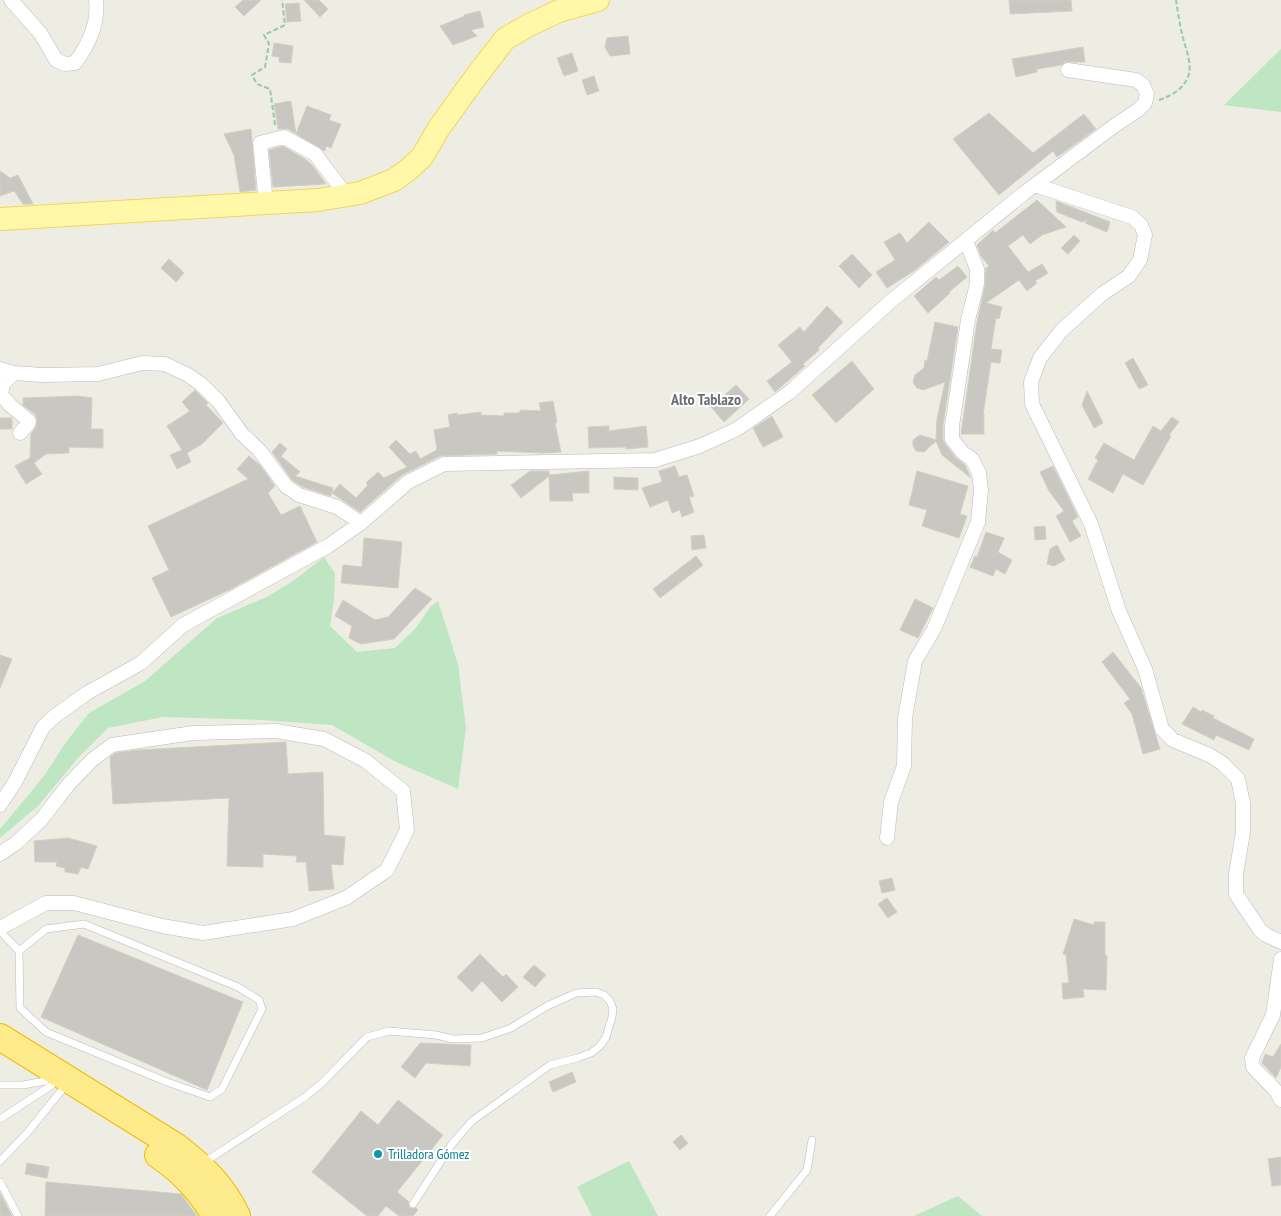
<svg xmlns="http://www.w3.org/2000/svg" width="1281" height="1216" font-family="'PT Sans Narrow',sans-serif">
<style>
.green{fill:#bfe6c3}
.building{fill:#c9c7c1;stroke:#d3cfc2}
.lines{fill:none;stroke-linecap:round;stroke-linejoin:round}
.lane-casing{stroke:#b8bbc0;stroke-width:8}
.street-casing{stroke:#b8bbc0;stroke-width:15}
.primary-casing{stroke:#f3d558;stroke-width:24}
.highway-casing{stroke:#f2bb00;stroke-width:28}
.path{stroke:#98c7aa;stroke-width:2;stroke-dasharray:5 2.5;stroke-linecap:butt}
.lane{stroke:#fff;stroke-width:7}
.street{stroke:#fff;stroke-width:14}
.primary{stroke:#fff8a8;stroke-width:22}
.highway{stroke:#feeb8b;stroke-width:26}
.culture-dot{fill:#0f9aa8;stroke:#fff;stroke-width:2}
.labels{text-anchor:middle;stroke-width:4;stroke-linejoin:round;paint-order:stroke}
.culture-label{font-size:14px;fill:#0d838f;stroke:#fff;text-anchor:start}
.quarter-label{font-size:16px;font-weight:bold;fill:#6c7076;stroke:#fff}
</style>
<rect width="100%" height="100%" fill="#eeede3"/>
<!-- green -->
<path class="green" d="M1281,49V112L1224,105Z
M324,557L335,573L334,600L330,626L357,652L395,648L415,629L431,606L438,601L458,664L466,728L458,789L394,761L332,725L261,720L163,717L108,728L78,758L38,806L0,838V829L44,776L66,742L89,713L145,681L217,618L267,597L293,581Z
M629,1161L658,1216H592L577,1187Z
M958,1196L982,1216H914Z"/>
<!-- building -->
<path class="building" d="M243,0H261L244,16L235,7Z
M304,0H319L328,9L320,17Z
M1009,0H1071L1072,11L1010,14Z
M299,3L301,21L287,22L285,4Z
M480,11L484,27L471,30L477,36L453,45L440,26L465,16L464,15Z
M628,36L630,54L610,56L605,47L607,38Z
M274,43L293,46L291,63L279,62V57L272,56Z
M1083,47L1085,62H1065L1061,65L1037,69V72L1016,77L1012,59Z
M572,53L578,71L564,76L557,58Z
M594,76L599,91L587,95L582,80Z
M291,101L296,134L288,129H278L274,104Z
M307,106L331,115L329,120L341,124L331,148L326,146L325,151L323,150L296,134Z
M989,113L1033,153L1084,114L1096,129L1057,157L1053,151L999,195L953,139Z
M251,129L256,190L240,192L234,155L224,134Z
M283,146L305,159L313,166L326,184L273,187L269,150Z
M0,171L10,178L18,175L33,204H23L14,191L0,196Z
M1037,200L1066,227L1042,235L1030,244L1023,235L1008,246L1028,272L1042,264L1048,273L1035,281L1037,283L1027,291L1019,280L986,303L1002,307L999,319L996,318L991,349L1002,350L1000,363L991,362L983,414H984V434H961L977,322L985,286L986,268L989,266L981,256L977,245L993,230L995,233Z
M1056,201L1110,222L1107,232L1085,223L1088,220L1082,222L1057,212Z
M929,222L949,242L915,270L887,288L876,272L895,260L884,242L900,233L907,243Z
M1074,235L1080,241L1068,254L1061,248Z
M852,254L872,275L859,288L839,266Z
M169,259L184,273L176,282L161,268Z
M958,266L967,277L949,292L950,293L928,313L914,296L936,277L939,280Z
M827,306L843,322L818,348L819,350L803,364L805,366L775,392L767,381L792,362L778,345L800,327L804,332Z
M935,322L958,327L943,425V439L945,444L956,458L965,465L971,478L942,455L936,441L924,452L916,451L913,446V440L920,435L936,440L937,419L945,382L923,390L917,388L913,382L915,375L924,368L925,360L927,361Z
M1133,358L1148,385L1139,389L1125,363Z
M852,361L874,389L836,423L812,395Z
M736,385L749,399L724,422L711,407Z
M195,390L208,403L206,405L223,423L202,444L187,453L191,462L177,469L170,455L182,450L167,426L190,411L182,402Z
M1087,391L1103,423L1094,428L1082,405Z
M78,396L92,398L91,429H103V448L69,447V453L46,454L34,463L42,474L26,484L15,466L30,458L31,434L36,427L37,419L35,414L23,405V398Z
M553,401L557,422L555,423L561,452L542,453L497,451V454L440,456L402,475L360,512L332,493L340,484L356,498L368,485L366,483L378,472L384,478L407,467L389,447L396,440L410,454L416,451L420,459L437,450L434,430L450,427L448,415L457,413V415L481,412V415L504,416V413H520V410L541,411L539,403Z
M772,416L783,437L763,447L753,428Z
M1172,417L1179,422L1169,435L1171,436L1143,485L1123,474L1113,493L1088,479L1098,460L1095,458L1104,443L1134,460L1153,426L1161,431Z
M0,418H12V429H0Z
M609,426V431L646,426L648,447L626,449V447L589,448L588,427Z
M280,443L287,449L281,456L300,472L295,476L333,488L331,496L303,487L292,480L272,452Z
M249,456L260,465L275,486L268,493L281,515L300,506L317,542L231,589L171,617L152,578L169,570L148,526L248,479L237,469Z
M675,466L679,477L687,475L694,496L689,497L694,512L682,517L680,510L672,513L668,500L650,507L642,488L662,482L659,471Z
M1053,466L1078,517L1072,521L1081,536L1070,542L1056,516L1064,511L1049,491L1040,472Z
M530,471H548L550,475L589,471V493H572L573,501H550L549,476L521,498L511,485Z
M917,471L968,486L960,514L967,516L959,538L922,526L927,510L909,505Z
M614,477L638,478V490L614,489Z
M1045,526L1046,539L1035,540L1034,527Z
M986,532L1004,538L998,552L1012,560L1005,574L996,569L993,576L970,567L975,556L977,557Z
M704,535L706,548L692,550L691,536Z
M364,538L402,542L398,588L341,583L343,565L362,567Z
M1057,545L1065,560L1054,566L1047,564L1050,549Z
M696,556L703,565L660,598L653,589Z
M415,588L432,599L394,639L361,644L349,638L352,626L335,616L343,600L375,620L388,617Z
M915,599L933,608L918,638L900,630Z
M1113,652L1141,688L1160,749L1143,754L1132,714L1124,703L1130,699L1102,662Z
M0,655L12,659L0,688Z
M1193,707L1201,712L1202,710L1214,716L1213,718L1254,739L1249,750L1216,735L1214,740L1182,724Z
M286,742L288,774L323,772L324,835L345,837L343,865L331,864L334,889L309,891L306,862H296L297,856L263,854V867L227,866L229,798L113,804L110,757L115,753L138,750Z
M68,838L97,846L88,869L81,867L78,874L65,872V868L56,866L57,862H35L34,841Z
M892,878L895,890L882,893L879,881Z
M887,898L897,912L888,918L878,904Z
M1074,919L1094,925V922H1105V955L1107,956L1106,990L1083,989L1084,997L1063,999L1062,983H1069L1066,955L1063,954Z
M78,935L243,1002L207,1090L41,1017Z
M480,954L503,977L506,974L518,987L502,1002L482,981L472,992L457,977Z
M534,965L546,975L535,987L523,977Z
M420,1043L471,1045L470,1066L426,1063L415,1078L401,1067Z
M1281,1044V1067L1276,1078L1262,1063L1265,1054L1273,1057Z
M572,1072L576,1082L553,1092L549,1082Z
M398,1100L443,1135L397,1192L408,1201L410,1208H416L418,1210L413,1216H399L386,1206L378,1216H367L312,1172L361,1111L378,1125Z
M681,1135L688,1143L680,1150L673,1142Z
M1281,1157V1185L1272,1186L1268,1159Z
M27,1163L49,1167L47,1178L25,1174Z
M46,1182L181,1194L197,1216H45Z
M0,1193L12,1216H0Z"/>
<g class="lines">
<defs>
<path id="lane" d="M0,931L19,951L20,1008L46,1032L167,1082L210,1097L222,1089L262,1009L259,1000L238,987L84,924L46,929L19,951
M0,1085H23L45,1081
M0,1119L52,1085
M0,1161L27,1133L61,1091
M203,1163L305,1097L323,1082L367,1037L389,1031L436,1035L453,1039L482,1038L511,1028L547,1006L576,993L596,992L604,995L610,1001L613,1009L612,1017L606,1037L600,1046L591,1053L577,1058L550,1065L472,1121L452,1144L413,1204
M0,1182L18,1216
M770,1216L807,1170L812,1140"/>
<path id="street" d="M11,0L41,34L56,60L65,64L75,63C89,44 99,23 96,0
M1035,185L1132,217L1141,225L1145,235L1140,260L1129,276L1102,294L1061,331L1040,358L1031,382L1032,404L1091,524L1119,611L1145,669L1162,729L1173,740L1209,755L1222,763L1238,779L1243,803V832L1236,874V894L1260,930L1266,935L1281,942
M266,203L260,143L284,137L315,154L347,196
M0,369L14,373L42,375L98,374L142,363L165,364L188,375L201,384L219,402L242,434L259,450L286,486L299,495L337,507L361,523
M14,373L3,384L1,394L10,405L29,421L28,424L20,433
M0,805L15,782L43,727L55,716L87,693L141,663L183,625L328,546L361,523L408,482L444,464L655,460L700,446L737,429L790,392L891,301L1023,194L1114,126L1138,110L1145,103L1147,94L1143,85L1136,80L1068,70
M887,838L891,802L904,766L905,718L915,661L934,629L978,522L981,490L979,473L972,459L963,453L952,439V426L968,320L977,284V269L966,241
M0,854L16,843L41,820L68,785L92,760L112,745L193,733L276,731L324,739L366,761L403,791L407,830L387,870L346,898L293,919L203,933L162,926L74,903H46L0,928
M1281,959L1273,1015L1252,1058L1253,1067L1277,1092L1281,1100"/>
<path id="primary" d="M0,219L318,200L360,193L394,180L408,170L422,157L439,128L472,82L505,39L529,25L559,11L598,0"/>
<path id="highway" d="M0,1037L177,1147C203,1167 223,1186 237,1216
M158,1155C183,1172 200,1190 215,1216"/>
</defs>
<!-- lane casing -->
<use href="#lane" class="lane-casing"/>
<!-- street casing -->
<use href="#street" class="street-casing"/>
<!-- primary casing -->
<use href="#primary" class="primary-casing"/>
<!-- highway casing -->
<use href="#highway" class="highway-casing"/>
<!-- path -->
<path class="path" d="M1159,100C1177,94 1193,82 1189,61C1188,53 1185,46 1183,38C1180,26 1178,13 1176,0
M275,125L270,89L257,84L252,75L265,67L269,44L264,35L285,25L282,0"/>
<!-- lane -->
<use href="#lane" class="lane"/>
<!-- street -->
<use href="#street" class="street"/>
<!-- primary -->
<use href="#primary" class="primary"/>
<!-- highway -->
<use href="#highway" class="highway"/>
</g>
<!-- markers -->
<circle class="culture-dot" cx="378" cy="1154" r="5"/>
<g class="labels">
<!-- culture labels -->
<g class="culture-label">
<text x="388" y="1159">Trilladora Gómez</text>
</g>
<!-- quarter labels -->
<g class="quarter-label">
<text x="706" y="405">Alto Tablazo</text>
</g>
</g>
</svg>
